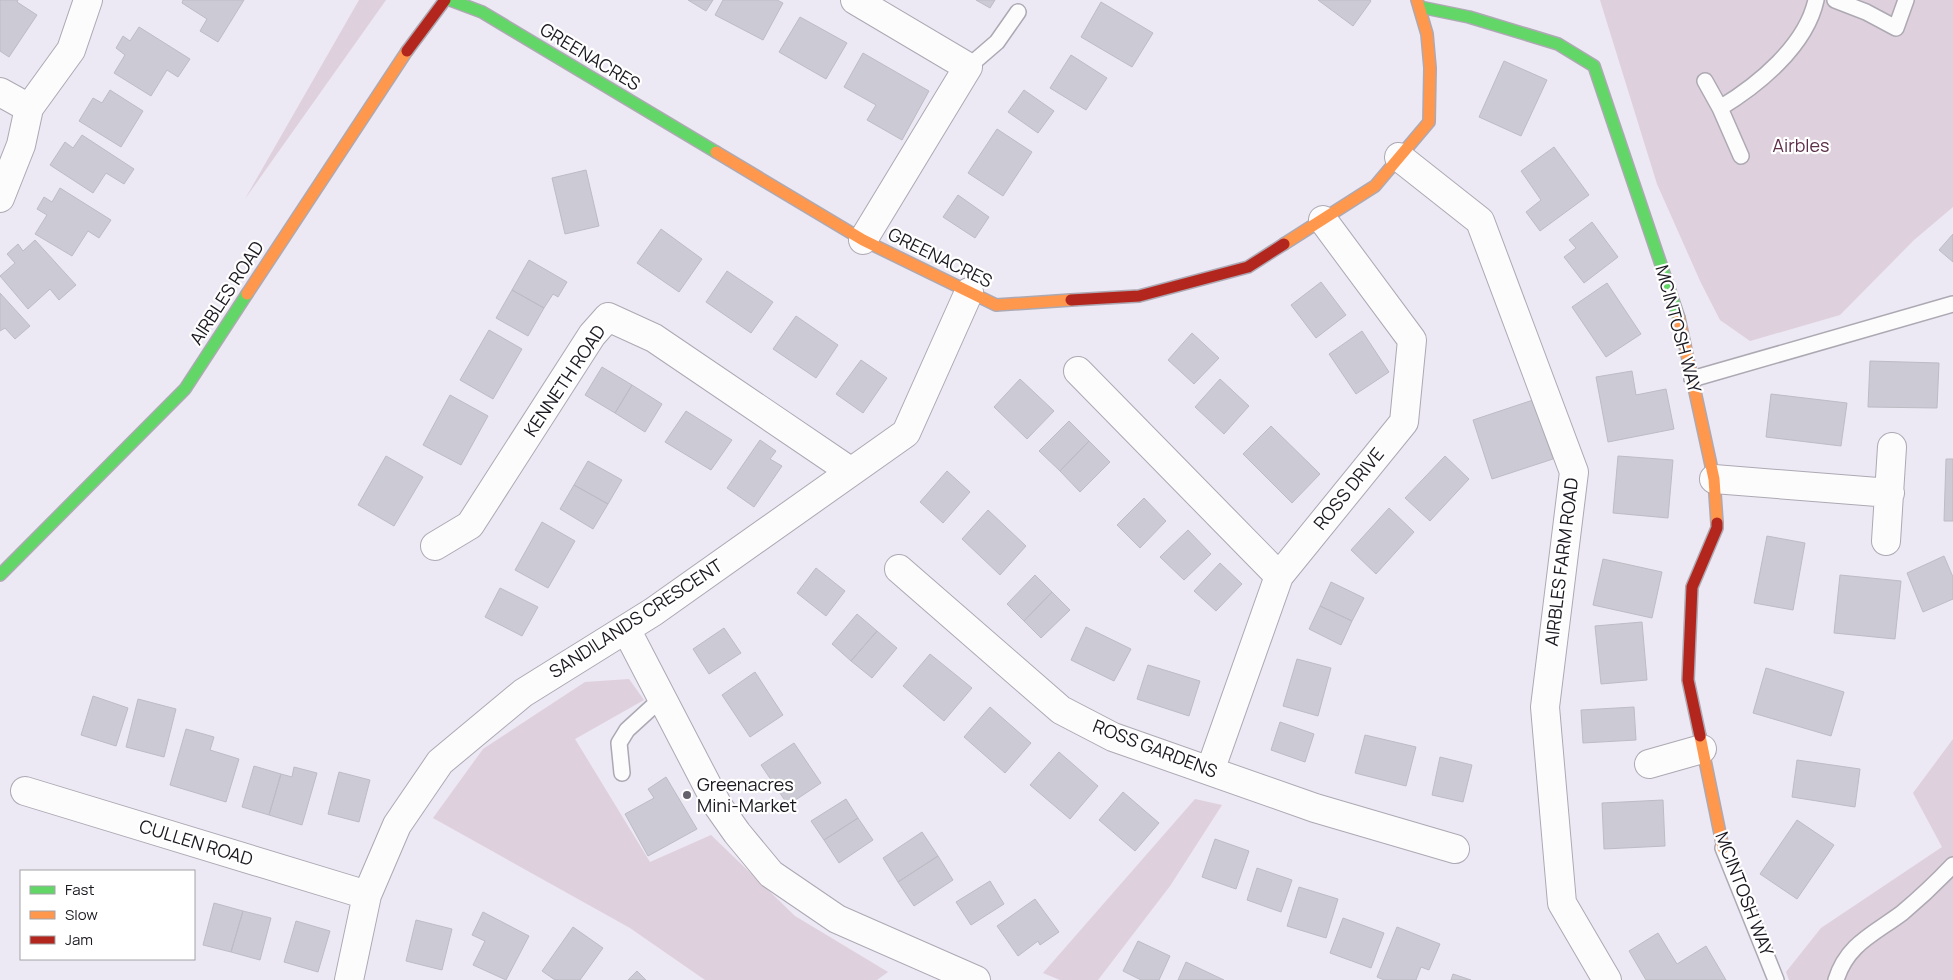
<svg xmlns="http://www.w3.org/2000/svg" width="1953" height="980" font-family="Manrope,sans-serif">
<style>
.green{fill:#ded0dc}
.building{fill:#cccad4;stroke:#bdbcc5}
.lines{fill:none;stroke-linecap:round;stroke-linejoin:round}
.lane-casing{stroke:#ada9b3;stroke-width:18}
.street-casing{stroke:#ada9b3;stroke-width:30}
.fast-casing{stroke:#ada9b3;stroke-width:14}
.slow-casing{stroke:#ada9b3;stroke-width:14}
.jam-casing{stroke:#ada9b3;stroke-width:14}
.lane{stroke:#fcfcfd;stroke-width:15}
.street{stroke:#fcfcfd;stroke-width:28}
.fast{stroke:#63d668;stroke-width:11}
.slow{stroke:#ff974d;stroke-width:11}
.jam{stroke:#b3261e;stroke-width:11}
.poi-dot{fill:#64616a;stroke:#fff;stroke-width:2}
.labels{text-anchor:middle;stroke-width:4.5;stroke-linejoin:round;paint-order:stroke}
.street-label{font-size:18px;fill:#1b1820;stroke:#fff}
.park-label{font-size:18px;fill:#5c3049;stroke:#fff}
.poi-label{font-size:18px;fill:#1b1820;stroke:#fff;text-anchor:start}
</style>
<rect width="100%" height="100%" fill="#ece8f4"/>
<!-- green -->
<path class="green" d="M359,0H386L245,199Z
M1600,0H1953V207L1914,240L1840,315L1750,341L1720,320L1701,283L1657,184Z
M629,679L644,700L575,739L650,862L711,835L795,916L888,972L877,980H705L630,928L433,818L483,749L585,682Z
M1953,739V980H1789L1786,972L1821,928L1942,847L1913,793Z
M1195,799L1222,805L1170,886L1098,980H1060L1043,973Z"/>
<!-- building -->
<path class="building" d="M0,0H18L17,2L37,15L9,57L0,51Z
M183,0H244L218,42L200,31L207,19L182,3Z
M688,0H713L706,11Z
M723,0H777L783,3L763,40L715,15Z
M976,0H995L990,8Z
M1318,0H1370L1371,1L1353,26Z
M1101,2L1153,33L1132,67L1081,37Z
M800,17L847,43L826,79L779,52Z
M139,27L190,59L178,77L167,70L151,96L114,73L125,55L116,48L123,36L130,41Z
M863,53L929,91L902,140L867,120L876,105L844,87Z
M1071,55L1107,78L1086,110L1050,88Z
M1504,61L1547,80L1521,136L1479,117Z
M110,90L143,111L121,147L79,121L93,98L102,103Z
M1024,90L1054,111L1038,133L1008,112Z
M997,129L1032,152L1003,196L968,173Z
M82,135L134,169L124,184L106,173L93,193L50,165L65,142L73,148Z
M1554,147L1589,195L1540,231L1526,212L1541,200L1521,171Z
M586,170L599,226L565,234L552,178Z
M60,188L111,220L99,238L88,231L72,256L35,234L47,215L37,209L44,197L52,202Z
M958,195L989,217L975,238L943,217Z
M1592,222L1618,257L1584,283L1564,257L1576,248L1569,240Z
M661,229L702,259L679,292L637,263Z
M1953,234V262L1939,250Z
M35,240L76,285L59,300L50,289L28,309L0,276L15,263L7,254L18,244L23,251Z
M529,260L567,282L558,297L553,294L544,308L512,290Z
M727,271L773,302L751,333L706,302Z
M1321,282L1346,315L1316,338L1291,305Z
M1607,283L1641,334L1606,357L1572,307Z
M512,290L544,308L528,336L496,318Z
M0,293L30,326L15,339L5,328L0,331Z
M796,316L838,345L816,378L773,349Z
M489,330L522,349L493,399L460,380Z
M1362,331L1389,372L1356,394L1329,354Z
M1192,333L1219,358L1194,384L1168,360Z
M861,360L887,378L863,413L836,394Z
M1870,361L1939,363L1937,408L1868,407Z
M602,367L632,385L615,413L585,395Z
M1632,371L1636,395L1666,389L1674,429L1608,442L1596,377Z
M1020,379L1054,411L1027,439L994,407Z
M1220,379L1249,406L1224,434L1195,407Z
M632,385L662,404L645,432L615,413Z
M1771,394L1847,403L1841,446L1766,437Z
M450,395L488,416L461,465L423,445Z
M1533,400L1553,459L1492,479L1473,420Z
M686,411L732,440L711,470L665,442Z
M1069,421L1089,441L1060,471L1039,451Z
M1271,426L1320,474L1292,503L1243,454Z
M760,440L776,451L770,459L782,466L754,507L727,488Z
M1089,441L1110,462L1080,492L1060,471Z
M386,456L423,477L394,526L358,505Z
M1445,456L1469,479L1430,521L1405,498Z
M1618,456L1673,460L1668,518L1613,513Z
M1946,459H1953V521H1944Z
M588,461L622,480L608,504L574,485Z
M947,471L970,492L943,523L920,502Z
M574,485L608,504L593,529L560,509Z
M1144,498L1166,521L1140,548L1117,525Z
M1389,508L1414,532L1376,574L1351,550Z
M988,510L1026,546L1000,575L962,539Z
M542,522L575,541L548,588L515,570Z
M1188,530L1211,554L1184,580L1160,557Z
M1767,536L1805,543L1793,610L1754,603Z
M1944,556L1953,577V599L1923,612L1907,573Z
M1603,559L1662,572L1652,618L1593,605Z
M1220,563L1242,584L1216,611L1194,591Z
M816,568L845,591L826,616L797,593Z
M1035,575L1052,592L1024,621L1007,604Z
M1840,575L1901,581L1895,639L1834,633Z
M1331,582L1364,598L1352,621L1320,606Z
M500,588L538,607L522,636L485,617Z
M1052,592L1070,610L1041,638L1024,621Z
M1320,606L1352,621L1341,645L1309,629Z
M857,614L877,631L851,661L832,644Z
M1642,622L1647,680L1601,684L1595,626Z
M1086,627L1131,649L1114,681L1071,660Z
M724,628L741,653L709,674L693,649Z
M877,631L897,648L872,678L851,661Z
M930,654L972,688L944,721L903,686Z
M1297,659L1331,668L1318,716L1283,706Z
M1148,665L1200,681L1189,716L1137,699Z
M1766,668L1844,692L1831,736L1753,713Z
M755,672L783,715L750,737L722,695Z
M93,696L128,708L116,746L81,735Z
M138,699L176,709L164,757L126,747Z
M990,707L1031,743L1005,773L964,737Z
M1634,707L1636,740L1583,743L1581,710Z
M1280,722L1314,734L1305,762L1271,750Z
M186,729L214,737L210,750L239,759L226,802L170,785Z
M1365,735L1416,747L1406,786L1355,773Z
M794,743L821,783L788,805L761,765Z
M1059,752L1098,786L1070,819L1030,785Z
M1440,757L1472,765L1463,802L1432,795Z
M1797,760L1860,769L1855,807L1792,797Z
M254,766L281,774L269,815L242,807Z
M294,767L317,773L302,825L269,815L281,774L292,777Z
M339,772L370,780L359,822L328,814Z
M666,777L697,829L648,856L625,814L654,798L648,789Z
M1123,792L1159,823L1135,851L1099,820Z
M846,799L858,818L824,840L811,821Z
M1663,800L1665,846L1604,849L1602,803Z
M858,818L873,840L839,863L824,840Z
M1797,820L1834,845L1797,899L1760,874Z
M922,832L938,856L898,882L883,858Z
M1215,839L1249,851L1236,889L1202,877Z
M938,856L953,880L914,906L898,882Z
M1257,868L1292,880L1281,912L1247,900Z
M990,881L1004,904L971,925L956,902Z
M1299,887L1338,899L1326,938L1287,926Z
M1035,899L1059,932L1040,945L1038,941L1018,956L997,926Z
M214,903L243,911L231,952L203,945Z
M243,911L271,918L260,960L231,952Z
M483,912L529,936L506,980L473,965L485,941L472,935Z
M1343,918L1384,933L1371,968L1330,953Z
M416,920L452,929L442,970L406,961Z
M296,921L330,931L318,972L284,962Z
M573,927L603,948L580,980H555L542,971Z
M1397,927L1440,944L1429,970L1421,967L1416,980H1384L1377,977Z
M1658,933L1677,964L1706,946L1726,980H1646L1629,951Z
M1138,941L1170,956L1159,980H1141L1123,971Z
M1186,962L1224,980H1178Z
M637,971L646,980H628Z
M1453,974L1471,980H1451Z"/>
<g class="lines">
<defs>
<path id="lane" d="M1835,0L1866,12L1896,28L1906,0
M968,67L997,42L1018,12
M1705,81L1720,108L1741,156
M1720,108C1758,85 1806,46 1816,0
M1692,379L1953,304
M622,773L619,743L627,730L662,698
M1723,848L1776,980
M1836,980C1847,944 1874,934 1902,913C1920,898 1937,882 1953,865"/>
<path id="street" d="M855,0L968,67L863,240
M0,92L29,108
M1399,157L1480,221L1574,472L1545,707L1562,903L1607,980
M0,198L21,145L29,108L71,50L88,0
M1078,371L1279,576
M1714,479L1890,493
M1886,541L1892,447
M435,546L470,525L592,335L608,317L654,338L850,471
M899,569L1061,710L1113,737L1315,808L1455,849
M626,629L718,806L737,833L771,874L837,919L976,980
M1649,764L1702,749
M1210,771L1279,576L1404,422L1412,340L1323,220
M25,791L367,895
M349,980L367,895L397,825L440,762L523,693L653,612L906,433L969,292"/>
<path id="fast" d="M450,0L482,12L716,152
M1420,7L1469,17L1558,44L1594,66L1679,318
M0,575L185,389L247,294"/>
<path id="slow" d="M716,152L863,240L996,305L1071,300
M1284,244L1375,186L1429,122L1430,68L1427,34L1417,0
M247,294L407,51
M1679,318L1714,479L1717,523
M1700,736L1723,848"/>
<path id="jam" d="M407,51L445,0
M1071,300L1139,296L1248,267L1284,244
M1700,736L1688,680L1692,587L1717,528V523"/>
</defs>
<!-- lane casing -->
<use href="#lane" class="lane-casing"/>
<!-- street casing -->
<use href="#street" class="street-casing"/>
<!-- fast casing -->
<use href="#fast" class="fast-casing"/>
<!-- slow casing -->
<use href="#slow" class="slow-casing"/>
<!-- jam casing -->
<use href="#jam" class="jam-casing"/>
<!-- lane -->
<use href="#lane" class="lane"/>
<!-- street -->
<use href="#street" class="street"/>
<!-- fast -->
<use href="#fast" class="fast"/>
<!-- slow -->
<use href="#slow" class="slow"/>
<!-- jam -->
<use href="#jam" class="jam"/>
</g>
<!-- markers -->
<circle class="poi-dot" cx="687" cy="795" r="5"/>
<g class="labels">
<!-- street labels -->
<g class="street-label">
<text transform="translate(590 57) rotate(31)" y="6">GREENACRES</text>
<text transform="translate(940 258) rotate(26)" y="6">GREENACRES</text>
<text transform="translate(227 293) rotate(-57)" y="6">AIRBLES ROAD</text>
<text transform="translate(1678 329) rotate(75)" y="6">MCINTOSH WAY</text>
<text transform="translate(565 381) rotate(-56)" y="6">KENNETH ROAD</text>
<text transform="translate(1349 489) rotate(-51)" y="6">ROSS DRIVE</text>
<text transform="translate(1562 562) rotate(-83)" y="6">AIRBLES FARM ROAD</text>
<text transform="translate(636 619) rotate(-33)" y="6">SANDILANDS CRESCENT</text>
<text transform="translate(1155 749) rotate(21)" y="6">ROSS GARDENS</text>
<text transform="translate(196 843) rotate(17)" y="6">CULLEN ROAD</text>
<text transform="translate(1744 894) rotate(69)" y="6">MCINTOSH WAY</text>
</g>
<!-- park labels -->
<g class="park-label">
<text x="1801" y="152">Airbles</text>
</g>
<!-- poi labels -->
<g class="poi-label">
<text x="697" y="791">Greenacres<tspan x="697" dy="21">Mini-Market</tspan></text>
</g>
</g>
<!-- legend -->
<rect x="20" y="870" width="175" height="90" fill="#ffffff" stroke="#a4a3a6"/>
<rect x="30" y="886" width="25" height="8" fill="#63d668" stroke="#a4a3a6"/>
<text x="65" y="895" font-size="15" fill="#1b1820">Fast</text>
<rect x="30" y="911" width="25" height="8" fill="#ff974d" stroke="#a4a3a6"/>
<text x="65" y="920" font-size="15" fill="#1b1820">Slow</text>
<rect x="30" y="936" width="25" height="8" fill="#b3261e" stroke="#a4a3a6"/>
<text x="65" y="945" font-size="15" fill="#1b1820">Jam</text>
</svg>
